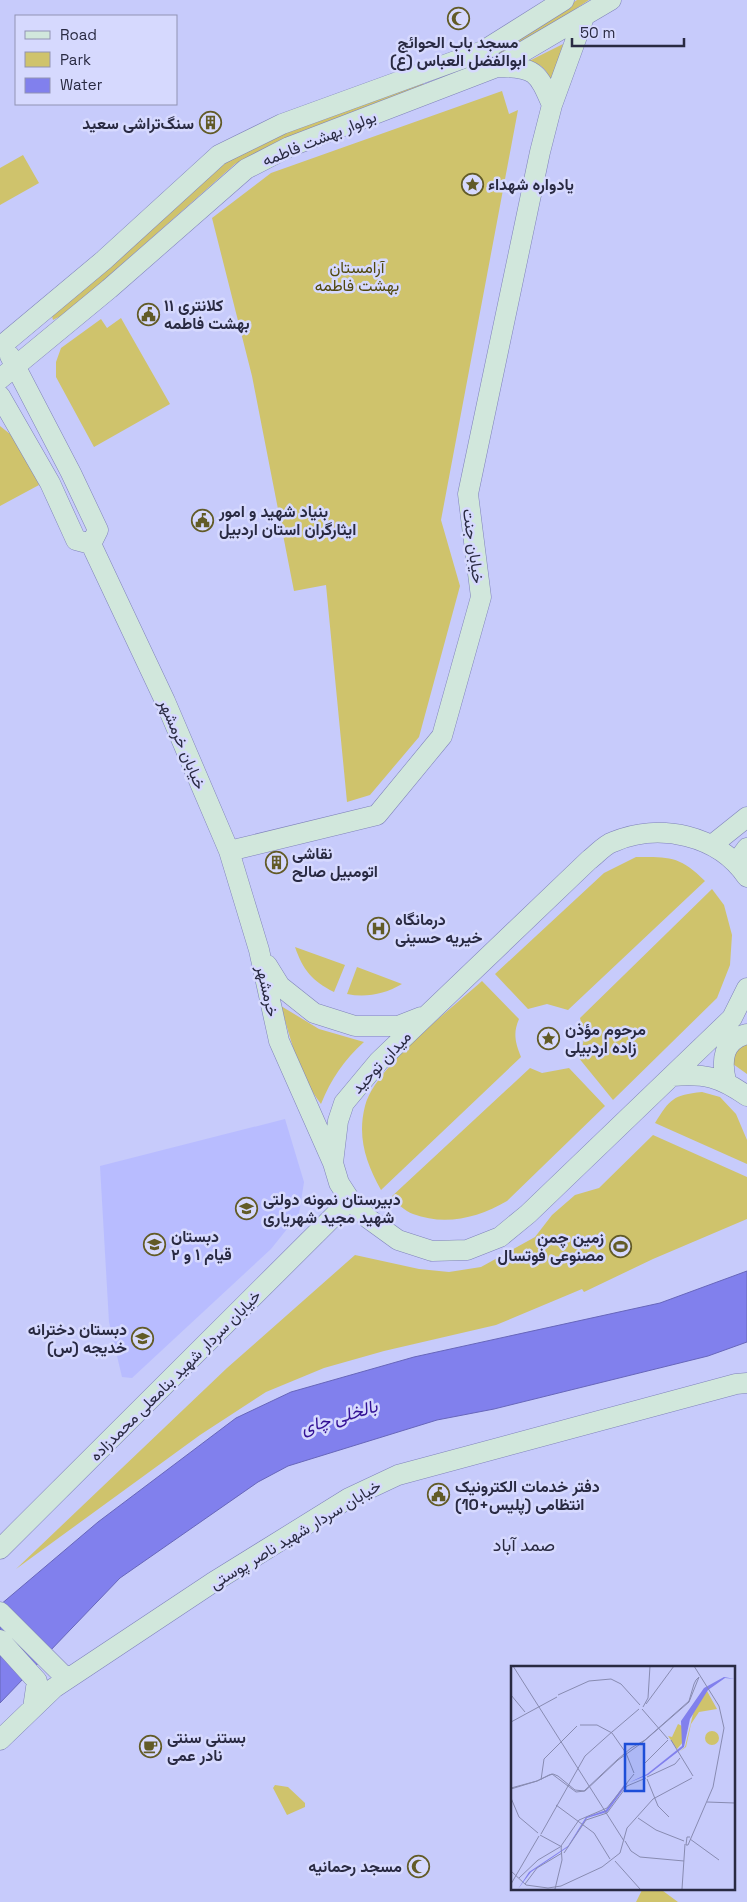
<svg xmlns="http://www.w3.org/2000/svg" width="747" height="1902" font-family="'Space Grotesk',Vazirmatn,sans-serif">
<style>
.built{fill:#b8bcff}
.green{fill:#cfc36c}
.water{fill:#8180ed;stroke:#6766ba}
.lines{fill:none;stroke-linecap:round;stroke-linejoin:round}
.secondary-casing{stroke:#7f82ba;stroke-width:21}
.secondary{stroke:#d1e7dc;stroke-width:20}
.labels{text-anchor:middle;stroke-width:5;stroke-linejoin:round;paint-order:stroke}
.poi-label{font-size:16px;font-weight:bold;fill:#292a42;stroke:#d6d9fe;text-anchor:start}
.street-label{font-size:16px;fill:#292a42;stroke:#d6d9fe}
.park-label{font-size:16px;fill:#50480e;stroke:#d6d9fe}
.water-label{font-size:18px;font-style:italic;fill:#331195;stroke:#d6d9fe}
.neighbourhood-label{font-size:18px;fill:#292a42;stroke:#d6d9fe}
.inset-road{fill:none;stroke:#888bb1;stroke-width:1}
.view{fill:#1d4ed8;fill-opacity:0.15;stroke:#1d4ed8;stroke-width:2.5}
.inset-edge{fill:none;stroke:#292a42;stroke-width:2.5}
</style>
<rect width="100%" height="100%" fill="#c7cbfb"/>
<!-- built -->
<path class="built" d="M285,1119L304,1182L299,1214L271,1249L132,1378L122,1377L109,1322L100,1166Z"/>
<!-- green -->
<path class="green" d="M577,0H589L508,54L446,77L444,72L564,9Z
M563,44L552,83C547,70 542,64 529,61Z
M422,82L424,87C360,110 295,131 235,164L68,312L53,320L52,316L230,159L258,141Z
M502,91L509,114L518,110L441,520L460,586L419,737L370,795L347,802L326,585L294,591L252,376L212,218L271,173Z
M23,155L39,183L0,205V168Z
M121,318L170,404L94,447L56,377V362L61,348L101,319L107,328Z
M0,426L20,442L39,485L0,506Z
M636,857C670,857 680,856 705,881L568,1010L547,1004L528,1009L495,974L604,873Z
M712,889L724,905L732,935L730,965L717,998L613,1100L578,1057C586,1044 584,1032 580,1018Z
M295,947L345,965L334,992C312,981 303,970 295,947Z
M357,967L402,984C385,994 366,998 347,994Z
M482,981L519,1019C513,1033 515,1042 521,1057L381,1190C366,1163 357,1137 365,1106C375,1067 451,1009 482,981Z
M281,1006L319,1029L364,1042C344,1060 331,1079 321,1104C299,1075 291,1041 281,1006Z
M742,1045H747V1074L733,1064L735,1049Z
M530,1068L542,1073L569,1068L605,1106L507,1201C478,1218 445,1226 413,1214C405,1211 397,1203 390,1198Z
M702,1092L720,1097L736,1114L747,1140V1164L655,1123C670,1099 673,1095 702,1092Z
M653,1135L747,1177V1219L653,1259L584,1292L582,1289L496,1325L384,1351L324,1368L266,1392L200,1435L16,1569L227,1368L355,1255L419,1269L449,1272L481,1267L535,1237L552,1215L575,1195L599,1188Z
M275,1785L288,1787L305,1803V1807L287,1815L273,1788Z
M643,1888H659L678,1902H636Z"/>
<!-- water -->
<path class="water" d="M747,1271V1342L708,1356L494,1409L437,1420L288,1466L258,1482L120,1578L0,1703V1605L98,1522L236,1418L291,1392L414,1357L660,1303Z"/>
<g class="lines">
<defs>
<path id="secondary" d="M498,67C535,67 538,72 552,105
M0,347L104,260L219,155L282,124L483,51L564,0
M10,356L71,473L98,530L91,544
M0,379L109,289L246,169L289,147L497,67L611,0
M0,396L50,483L76,540L91,544L165,701L229,851L259,950L279,1041L333,1163
M712,845L747,817
M229,851L377,815L442,736L481,597L468,494L540,152L552,105L584,17
M736,863L747,848
M747,877C719,835 659,822 613,842C604,845 596,855 589,860L379,1061L344,1103L338,1121L333,1163L339,1183L350,1200L369,1219L398,1240L432,1251L467,1250L500,1237L528,1214L732,1018L747,988
M267,965L280,986L314,1013L355,1026H398L421,1017
M672,1076C705,1073 720,1077 747,1096
M726,1081C721,1060 723,1040 747,1034
M0,1549L350,1200
M0,1612L67,1679
M0,1640L37,1681L33,1708
M0,1740L54,1688L212,1583L349,1498L398,1475L736,1384L747,1383"/>
</defs>
<!-- secondary casing -->
<use href="#secondary" class="secondary-casing"/>
<!-- secondary -->
<use href="#secondary" class="secondary"/>
</g>
<!-- icons -->
<defs>
<symbol id="mosque-ring" viewBox="-11 -11 22 22"><circle r="9.5" fill="#d6d9fe" stroke="#625b27" stroke-width="1.5"/><path d="M3.5-4.9A6 6 0 1 0 3.5 4.9A5 5 0 1 1 3.5-4.9Z" fill="#625b27"/></symbol>
<symbol id="building-ring" viewBox="-11 -11 22 22"><circle r="9.5" fill="#d6d9fe" stroke="#625b27" stroke-width="1.5"/><path d="M-4-6H4V6H1V3H-1V6H-4ZM-2.5-4.3h1.7v1.8h-1.7ZM.8-4.3h1.7v1.8H.8ZM-2.5-1h1.7V.8h-1.7ZM.8-1h1.7V.8H.8Z" fill="#625b27"/></symbol>
<symbol id="sight-ring" viewBox="-11 -11 22 22"><circle r="9.5" fill="#d6d9fe" stroke="#625b27" stroke-width="1.5"/><path d="M0-6L1.8-2.2L6-1.7L2.9 1.2L3.7 5.4L0 3.3L-3.7 5.4L-2.9 1.2L-6-1.7L-1.8-2.2Z" fill="#625b27"/></symbol>
<symbol id="civic-ring" viewBox="-11 -11 22 22"><circle r="9.5" fill="#d6d9fe" stroke="#625b27" stroke-width="1.5"/><path d="M-.6-6.5H3V-4.5H.6V-3L4-1V1h2V6H-6V1h2V-1L-.6-3ZM-1.2 2.5V6h2.4V2.5Z" fill="#625b27"/></symbol>
<symbol id="hospital-ring" viewBox="-11 -11 22 22"><circle r="9.5" fill="#d6d9fe" stroke="#625b27" stroke-width="1.5"/><path d="M-5-5h3v3.5h4V-5h3V5h-3V1.5h-4V5h-3Z" fill="#625b27"/></symbol>
<symbol id="school-ring" viewBox="-11 -11 22 22"><circle r="9.5" fill="#d6d9fe" stroke="#625b27" stroke-width="1.5"/><path d="M0-5L7-2L0 1L-7-2ZM-4 1L0 2.5L4 1V4Q0 6-4 4Z" fill="#625b27"/></symbol>
<symbol id="stadium-ring" viewBox="-11 -11 22 22"><circle r="9.5" fill="#d6d9fe" stroke="#625b27" stroke-width="1.5"/><path d="M0-5a6.5 5 0 1 0 0 10a6.5 5 0 1 0 0-10ZM-3.5-1.8h7v3.6h-7Z" fill="#625b27"/></symbol>
<symbol id="cafe-ring" viewBox="-11 -11 22 22"><circle r="9.5" fill="#d6d9fe" stroke="#625b27" stroke-width="1.5"/><path d="M-5.5-4.5H6V0H3Q3 3.5 0 3.5H-2.5Q-5.5 3.5-5.5 0ZM3-3.2v2h1.7v-2ZM-6 4.5H4V6H-6Z" fill="#625b27"/></symbol>
</defs>
<g fill-rule="evenodd">
<use href="#mosque-ring" x="446" y="6" width="25" height="25"/>
<use href="#building-ring" x="198" y="110" width="25" height="25"/>
<use href="#sight-ring" x="460" y="172" width="25" height="25"/>
<use href="#civic-ring" x="136" y="302" width="25" height="25"/>
<use href="#civic-ring" x="190" y="508" width="25" height="25"/>
<use href="#building-ring" x="264" y="850" width="25" height="25"/>
<use href="#hospital-ring" x="366" y="916" width="25" height="25"/>
<use href="#sight-ring" x="536" y="1026" width="25" height="25"/>
<use href="#school-ring" x="234" y="1196" width="25" height="25"/>
<use href="#school-ring" x="142" y="1232" width="25" height="25"/>
<use href="#stadium-ring" x="608" y="1234" width="25" height="25"/>
<use href="#school-ring" x="130" y="1326" width="25" height="25"/>
<use href="#civic-ring" x="426" y="1482" width="25" height="25"/>
<use href="#cafe-ring" x="138" y="1734" width="25" height="25"/>
<use href="#mosque-ring" x="406" y="1854" width="25" height="25"/>
</g>
<g class="labels">
<!-- poi labels -->
<g class="poi-label">
<text x="458" y="48" text-anchor="middle">مسجد باب الحوائج<tspan x="458" dy="18">ابوالفضل العباس (ع)</tspan></text>
<text x="194" y="129" text-anchor="end">سنگ‌تراشی سعید</text>
<text x="488" y="190">یادواره شهداء</text>
<text x="164" y="311">کلانتری ۱۱<tspan x="164" dy="18">بهشت فاطمه</tspan></text>
<text x="219" y="517">بنیاد شهید و امور<tspan x="219" dy="18">ایثارگران استان اردبیل</tspan></text>
<text x="292" y="859">نقاشی<tspan x="292" dy="18">اتومبیل صالح</tspan></text>
<text x="395" y="925">درمانگاه<tspan x="395" dy="18">خیریه حسینی</tspan></text>
<text x="565" y="1035">مرحوم مؤذن<tspan x="565" dy="18">زاده اردبیلی</tspan></text>
<text x="263" y="1205">دبیرستان نمونه دولتی<tspan x="263" dy="18">شهید مجید شهریاری</tspan></text>
<text x="171" y="1242">دبستان<tspan x="171" dy="18">قیام ۱ و ۲</tspan></text>
<text x="604" y="1243" text-anchor="end">زمین چمن<tspan x="604" dy="18">مصنوعی فوتسال</tspan></text>
<text x="127" y="1335" text-anchor="end">دبستان دخترانه<tspan x="127" dy="18">خدیجه (س)</tspan></text>
<text x="455" y="1492">دفتر خدمات الکترونیک<tspan x="455" dy="18">انتظامی (پلیس+10)</tspan></text>
<text x="167" y="1743">بستنی سنتی<tspan x="167" dy="18">نادر عمی</tspan></text>
<text x="402" y="1872" text-anchor="end">مسجد رحمانیه</text>
</g>
<!-- street labels -->
<g class="street-label">
<text transform="translate(319 138) rotate(-22)" y="6">بولوار بهشت فاطمه</text>
<text transform="translate(474 546) rotate(82)" y="6">خیابان جنت</text>
<text transform="translate(183 744) rotate(67)" y="6">خیابان خرمشهر</text>
<text transform="translate(268 991) rotate(77)" y="6">خرمشهر</text>
<text transform="translate(381 1062) rotate(-47)" y="6">میدان توحید</text>
<text transform="translate(175 1375) rotate(-45)" y="6">خیابان سردار شهید بنامعلی محمدزاده</text>
<text transform="translate(295 1534) rotate(-31)" y="6">خیابان سردار شهید ناصر پوستی</text>
</g>
<!-- park labels -->
<g class="park-label">
<text x="357" y="273">آرامستان<tspan x="357" dy="18">بهشت فاطمه</tspan></text>
</g>
<!-- water labels -->
<g class="water-label">
<text transform="translate(339 1417) rotate(-17)" y="6">بالخلی چای</text>
</g>
<!-- neighbourhood labels -->
<g class="neighbourhood-label">
<text x="524" y="1551">صمد آباد</text>
</g>
</g>
<!-- overview -->
<g transform="translate(511 1666)">
<rect width="224" height="224" fill="#c7cbfb"/>
<path d="M196,25L206,43L188,46L180,58L175,81L168,86L174,81L183,44ZM167,58L171,60L172,76L166,83L157,70L161,71ZM194 72a7 7 0 1 1 14 0a7 7 0 1 1-14 0Z" fill="#cfc36c"/>
<path d="M213,11L224,13L214,12L197,24L179,53L173,81L137,109L117,117L96,146L76,152L57,181L20,206L7,223L18,206L57,180L75,151L95,144L113,119L136,108L171,80L170,55L193,22Z" fill="#8180ed"/>
<path class="inset-road" d="M2,0L113,175M0,29L14,46M47,29L78,15L100,13L110,18L129,39M135,38L163,0M132,41L137,32L139,0M131,43L157,73M0,56L46,31M69,59H86L101,67L115,87L123,107M101,66L128,43M160,74L182,110M132,99L157,74M136,111L164,98L169,92M136,113L147,140L158,151M30,114L33,93L66,60M0,122L26,115L38,109L42,108L47,110L64,124L73,125L106,94L120,82L134,74L178,35L183,18L185,14L188,11L178,36L132,76L107,94L74,125L65,126L41,108L26,115L0,123M0,132L8,151M196,136L224,137M45,139L83,167L99,193M8,151L27,167M127,152L145,164L173,175M30,168L74,90L102,65M29,169L51,181M179,171H176L175,179H177L202,121L213,62L208,40L183,0M179,173L208,194M114,175L120,185L129,191L173,195M50,180L68,154L96,142L123,108M53,187L75,154L96,147L116,120L135,112M104,195L129,223M0,205L15,219L37,222L50,220L91,201L109,187L116,162L142,133L181,112M8,212L27,194L49,181M0,218L28,170M14,218L26,202L51,187M44,223L51,194L50,180M171,223L174,178"/>
<path class="view" d="M114,78H133V125H114Z"/>
<rect width="224" height="224" class="inset-edge"/>
</g>
<!-- legend -->
<rect x="15" y="15" width="162" height="90" fill="#d6d9fe" stroke="#9193b3"/>
<rect x="25" y="31" width="25" height="8" fill="#d1e7dc" stroke="#9193b3"/>
<text x="60" y="40" font-size="15" fill="#292a42">Road</text>
<rect x="25" y="52" width="25" height="15" fill="#cfc36c" stroke="#9193b3"/>
<text x="60" y="65" font-size="15" fill="#292a42">Park</text>
<rect x="25" y="78" width="25" height="15" fill="#8180ed" stroke="#9193b3"/>
<text x="60" y="90" font-size="15" fill="#292a42">Water</text>
<!-- scale -->
<path d="M572 38v8h112v-8" fill="none" stroke="#292a42" stroke-width="2.5"/>
<text x="580" y="38" font-size="15" fill="#292a42" stroke="#d6d9fe" stroke-width="4" paint-order="stroke">50 m</text>
</svg>
